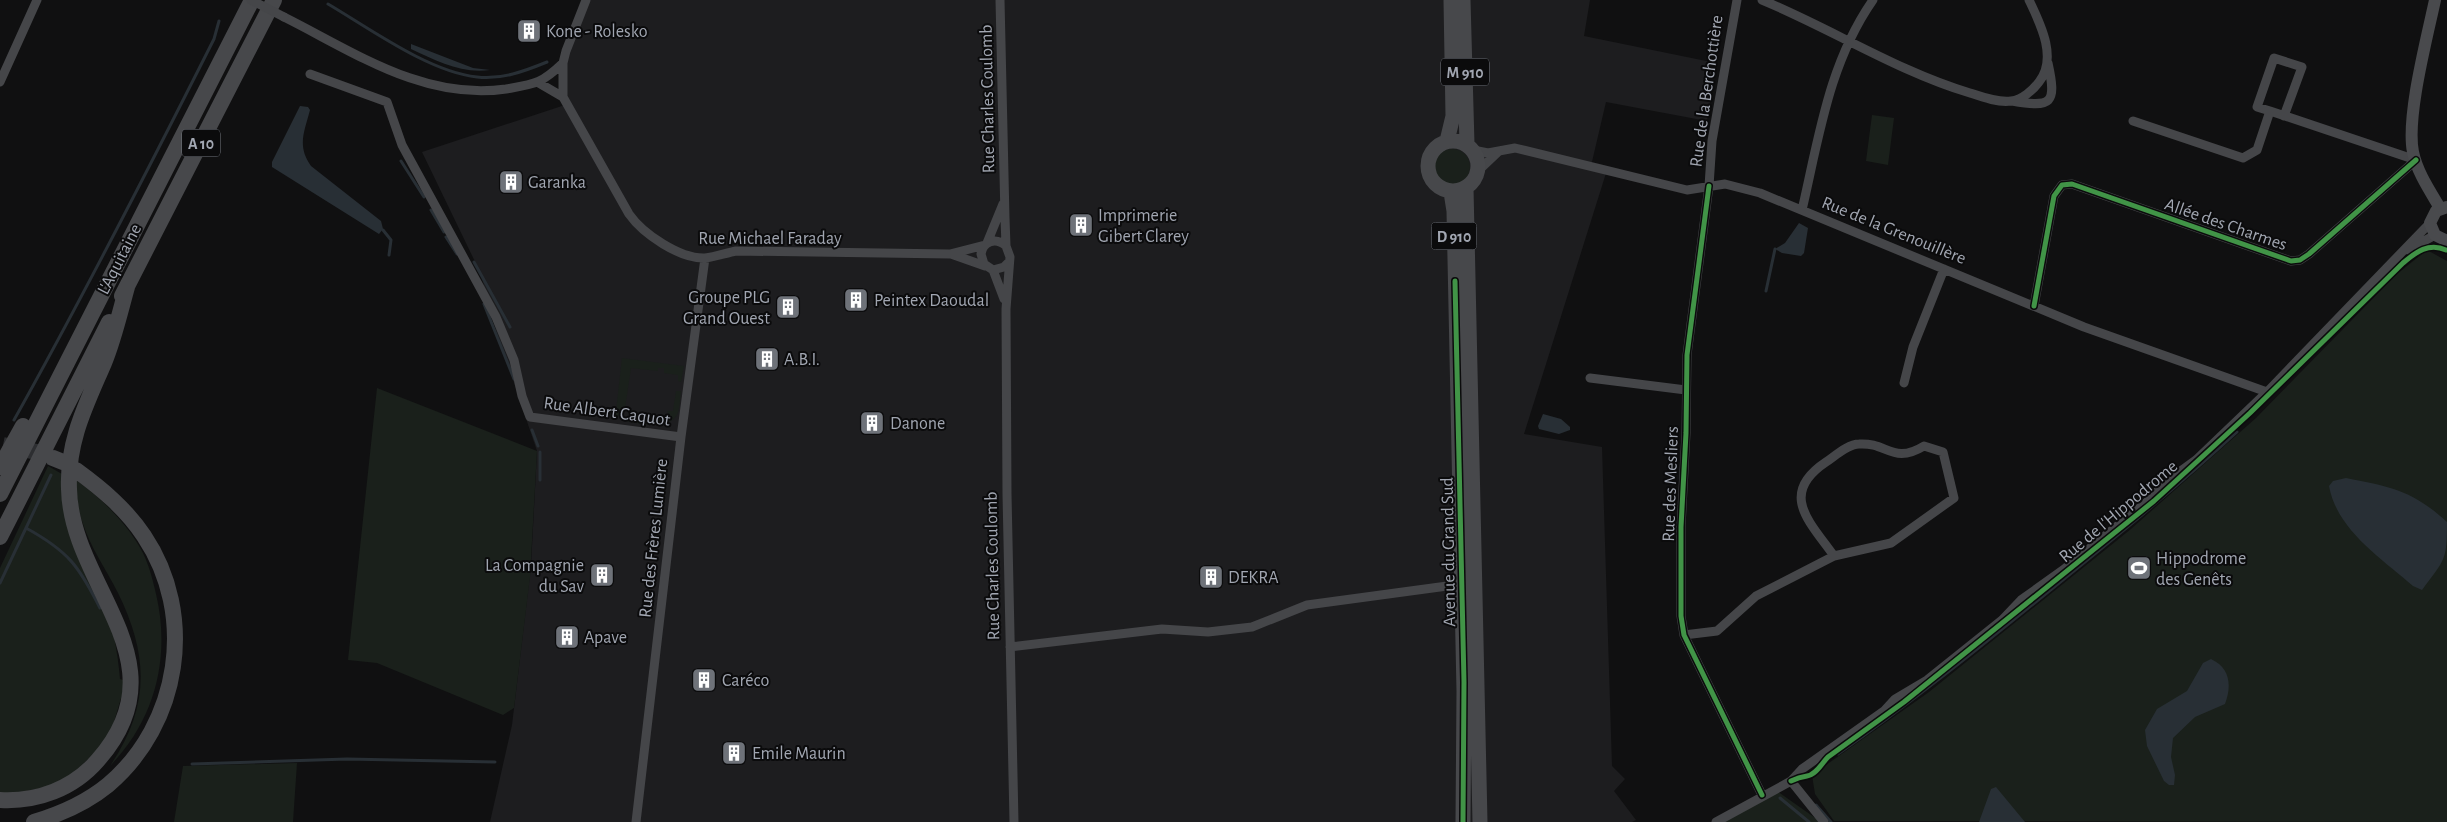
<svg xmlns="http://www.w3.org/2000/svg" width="2447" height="822" font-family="'Alegreya Sans',sans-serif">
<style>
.built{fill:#1d1d1f}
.green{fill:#1a201b}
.water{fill:#282f35}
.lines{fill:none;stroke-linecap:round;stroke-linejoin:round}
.stream{stroke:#282f35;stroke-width:3}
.highway-tunnel{stroke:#2d2e31;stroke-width:16;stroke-dasharray:16 8;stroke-linecap:butt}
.street{stroke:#454649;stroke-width:9}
.secondary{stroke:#494a4d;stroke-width:12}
.primary{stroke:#47484b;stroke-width:15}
.highway{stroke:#47484b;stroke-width:16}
.street-bridge{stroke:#454649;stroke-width:9}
.cycleway-casing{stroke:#0b0b0c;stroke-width:8}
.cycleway{stroke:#419447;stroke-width:5}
.labels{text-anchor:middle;stroke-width:4;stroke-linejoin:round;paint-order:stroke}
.shield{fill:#0b0b0c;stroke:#747880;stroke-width:1}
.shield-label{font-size:16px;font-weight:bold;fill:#a1a6b1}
.poi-label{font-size:18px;fill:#a1a6b1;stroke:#0b0b0c;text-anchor:start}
.street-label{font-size:18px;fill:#a1a6b1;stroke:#0b0b0c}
</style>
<rect width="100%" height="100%" fill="#101011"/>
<!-- built -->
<path class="built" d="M586,0H1590L1584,36L1716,63L1707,121L1606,102L1591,166L1607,170L1524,434L1602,447L1612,766L1625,779L1614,791L1636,820L1632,822H490L512,725L531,566L537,451L489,309L481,274L422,152L568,104L563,63Z"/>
<!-- green -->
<path class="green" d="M1872,115L1894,118L1888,165L1866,161Z
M1434 167a18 18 0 1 1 36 0a18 18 0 1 1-36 0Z
M2427,250L2447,261V822L1834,821L1815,794L1812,775L1929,692L2131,529L2256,418L2397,274Z
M622,358L684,366L681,382L678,381V375L664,373V368H658V371L631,368L625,408L615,420Z
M377,388L537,451L530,577L514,708L503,715L377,663L348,660Z
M676,391H681C680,398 680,409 677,415C667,431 639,423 624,421L626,418L629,420L631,419L633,421L635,419L652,423L660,416L663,423L671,418L667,411H673Z
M48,466L62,474C84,540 115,609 120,679L126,681L109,739L63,783L0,797V568Z
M75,479C99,497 120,516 136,541C147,557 152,576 156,594C171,657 155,720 110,766C150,707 149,656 118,593C106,569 90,547 82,521C77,508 77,493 75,479Z
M297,763L293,822H174L183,766Z
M1774,789L1821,822H1716Z"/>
<!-- water -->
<path class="water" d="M411,44L473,68L490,70C461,74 437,61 411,49Z
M300,106L308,107L310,110C304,133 297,146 311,166L381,221L383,229L379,234L272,167V162Z
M1799,223L1808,228L1804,253L1801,256L1782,253L1775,249L1785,243Z
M1543,414L1561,419L1570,427V430L1559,434L1539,429L1538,426Z
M2346,478C2391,487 2412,490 2447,522C2447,561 2445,559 2422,590L2413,586C2381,558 2337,530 2329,486L2333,481Z
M2211,659C2230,668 2232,685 2225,704L2195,717L2173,738L2171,757L2175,775L2174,785H2169L2164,781L2147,746L2145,730L2157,709L2187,691L2203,663Z
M1996,787L2025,822H1979L1991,789Z"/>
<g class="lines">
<!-- stream -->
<path class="stream" d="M328,4C369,28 429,72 477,77C501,80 525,71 547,62
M401,161L424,197
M431,210L444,232
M383,230L391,240L389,255
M446,237L457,254
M474,262L510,327
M1766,291L1775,249
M484,304L514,379
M14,420C84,295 149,168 214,39L219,21
M532,430L538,446
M540,452V480
M26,528L51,475
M0,583L26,528C68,551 79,566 100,608
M1838,754C1911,703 1979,648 2048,592C2112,540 2176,488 2237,432
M192,764L347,759L495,762
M1780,798L1809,822
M1816,805L1831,822"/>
<!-- highway-tunnel -->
<path class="highway-tunnel" d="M3,445L37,452L53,458"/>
<!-- street -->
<path class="street" d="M586,0L566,51L563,63V97L629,214C643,234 680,259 705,258C715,257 726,253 736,251L950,254L985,245
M1000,0L1005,218L1006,246L1010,257L1006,309L1007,494L1014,822
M1737,0L1712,141L1709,186L1687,355L1686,433L1681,527V616L1684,635L1762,795
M1762,0C1832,29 1897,71 1970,93C1982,97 1999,103 2011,101C2022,100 2033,90 2039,82C2058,58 2040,23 2029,0
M284,17C354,52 424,101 506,89C535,84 541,84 563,63
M310,74L387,102L402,145L496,317L514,360L522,396L530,417L681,437
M0,82L37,0
M539,83L563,97
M2012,101C2052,108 2057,104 2048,63
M2270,111L2257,107L2274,58L2302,67L2284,116
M2133,121L2243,158L2257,150L2270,111L2416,160
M1473,150L1488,153L1515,148L1687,190L1725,184L1760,193L2084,327L2267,392
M1478,171L1498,152
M1802,210C1819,137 1829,63 1873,0
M987,243L1003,204
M1006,246C996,237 983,241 981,254L984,264L993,270L1004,267L1008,263
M2408,250L2435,235
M951,254L985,266
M993,270L1004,299
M2034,306L2054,196L2062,185L2072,184L2291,261L2300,260L2309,254L2416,160
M1590,378L1686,390
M1904,383L1913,347L1944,269
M1684,635L1717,631L1756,596L1834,556L1891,543L1954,498L1943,452L1924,446C1893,465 1887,442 1859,444C1848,444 1835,456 1826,462C1778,494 1810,522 1834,556
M1010,647L1162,629L1208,632L1252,627L1307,605L1462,584
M1791,781L1824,822
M636,822L681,437L705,258
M1716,822L1791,781L1802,769L1884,711L1895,699L1927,680L2002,620L2021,600L2063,570L2153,497L2163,484L2196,460L2267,392L2430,223"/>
<!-- secondary -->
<path class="secondary" d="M2435,0C2427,38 2406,117 2413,152C2417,172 2430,191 2440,208
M2447,207L2436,211L2430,223L2435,235L2447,241"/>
<!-- primary -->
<path class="primary" d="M1463,0L1467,144
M1428 166a25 25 0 1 1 50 0a25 25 0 1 1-50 0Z
M1447,141L1453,116L1451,0
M1466,188L1480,822
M1451,192L1454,211L1464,691L1463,822"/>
<!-- highway -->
<path class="highway" d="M122,296L274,0
M53,458L63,462
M0,467L23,426
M0,494L252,0
M0,537L109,322
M0,800C37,802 73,789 98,760C185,661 71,587 69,489C67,441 86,405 104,363C114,339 120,312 127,287
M34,822C61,814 86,803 108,785C180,724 197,615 144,536C126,509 102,489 76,470"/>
<!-- street-bridge -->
<path class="street-bridge" d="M251,0L284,17"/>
<defs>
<path id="cycleway" d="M1709,186L1687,355L1686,433L1681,527V616L1684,635L1762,795
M1455,281L1464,682L1463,822
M2034,306L2054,196L2062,185L2072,184L2291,261L2300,260L2309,254L2416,160
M1791,781C1797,778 1800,777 1807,776C1816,775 1822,763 1828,757L1904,702L2154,501L2250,413L2403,263C2416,252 2429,242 2446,250"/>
</defs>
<!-- cycleway casing -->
<use href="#cycleway" class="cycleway-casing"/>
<!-- cycleway -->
<use href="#cycleway" class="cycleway"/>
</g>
<!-- icons -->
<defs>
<symbol id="building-square" viewBox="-11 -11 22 22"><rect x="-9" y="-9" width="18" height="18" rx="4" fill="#6e7279" stroke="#0b0b0c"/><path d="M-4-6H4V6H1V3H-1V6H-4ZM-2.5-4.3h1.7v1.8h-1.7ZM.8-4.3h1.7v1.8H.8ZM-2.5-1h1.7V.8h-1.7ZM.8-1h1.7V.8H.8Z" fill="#fff"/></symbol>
<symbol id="stadium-square" viewBox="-11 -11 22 22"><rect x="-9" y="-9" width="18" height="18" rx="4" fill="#6e7279" stroke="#0b0b0c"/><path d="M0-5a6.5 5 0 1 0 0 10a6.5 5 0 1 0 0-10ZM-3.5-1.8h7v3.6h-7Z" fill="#fff"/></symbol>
</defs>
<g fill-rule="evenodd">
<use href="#building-square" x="515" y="17" width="28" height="28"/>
<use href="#building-square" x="497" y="168" width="28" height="28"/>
<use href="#building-square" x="1067" y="211" width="28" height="28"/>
<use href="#building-square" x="842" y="286" width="28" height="28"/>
<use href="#building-square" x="774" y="293" width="28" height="28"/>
<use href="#building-square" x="753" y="345" width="28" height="28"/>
<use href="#building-square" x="858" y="409" width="28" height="28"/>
<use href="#stadium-square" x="2125" y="554" width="28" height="28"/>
<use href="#building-square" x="588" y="561" width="28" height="28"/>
<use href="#building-square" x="1197" y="563" width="28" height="28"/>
<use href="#building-square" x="553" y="623" width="28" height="28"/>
<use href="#building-square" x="690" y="666" width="28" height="28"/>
<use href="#building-square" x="720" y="739" width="28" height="28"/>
</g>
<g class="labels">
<!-- shield labels -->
<g class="shield">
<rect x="1441" y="58.5" width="48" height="27" rx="4"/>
<rect x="182" y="129.5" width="38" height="27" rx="4"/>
<rect x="1431.5" y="222.5" width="45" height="27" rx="4"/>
</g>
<g class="shield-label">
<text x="1465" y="78">M 910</text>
<text x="201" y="149">A 10</text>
<text x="1454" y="242">D 910</text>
</g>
<!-- poi labels -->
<g class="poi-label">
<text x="546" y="37">Kone - Rolesko</text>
<text x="528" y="188">Garanka</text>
<text x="1098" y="221">Imprimerie<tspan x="1098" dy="21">Gibert Clarey</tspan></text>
<text x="770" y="303" text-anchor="end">Groupe PLG<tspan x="770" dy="21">Grand Ouest</tspan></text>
<text x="874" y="306">Peintex Daoudal</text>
<text x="784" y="365">A.B.I.</text>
<text x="890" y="429">Danone</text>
<text x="2156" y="564">Hippodrome<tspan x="2156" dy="21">des Genêts</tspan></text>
<text x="584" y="571" text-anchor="end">La Compagnie<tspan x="584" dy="21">du Sav</tspan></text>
<text x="1228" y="583">DEKRA</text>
<text x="584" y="643">Apave</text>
<text x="722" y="686">Caréco</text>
<text x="752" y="759">Emile Maurin</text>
</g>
<!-- street labels -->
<g class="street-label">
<text transform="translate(1706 91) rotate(-82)" y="6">Rue de la Berchottière</text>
<text transform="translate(987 99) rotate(-91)" y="6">Rue Charles Coulomb</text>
<text transform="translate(2226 224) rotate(19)" y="6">Allée des Charmes</text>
<text transform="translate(1894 230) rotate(22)" y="6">Rue de la Grenouillère</text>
<text x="770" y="244">Rue Michael Faraday</text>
<text transform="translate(119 259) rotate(-63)" y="6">L'Aquitaine</text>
<text transform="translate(607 411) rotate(8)" y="6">Rue Albert Caquot</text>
<text transform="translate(1670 484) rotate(-88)" y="6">Rue des Mesliers</text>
<text transform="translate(2118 511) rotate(-40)" y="6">Rue de l'Hippodrome</text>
<text transform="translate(653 538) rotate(-84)" y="6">Rue des Frères Lumière</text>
<text transform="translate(1448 552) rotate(-91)" y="6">Avenue du Grand Sud</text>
<text transform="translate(992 566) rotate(-91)" y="6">Rue Charles Coulomb</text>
</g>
</g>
</svg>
